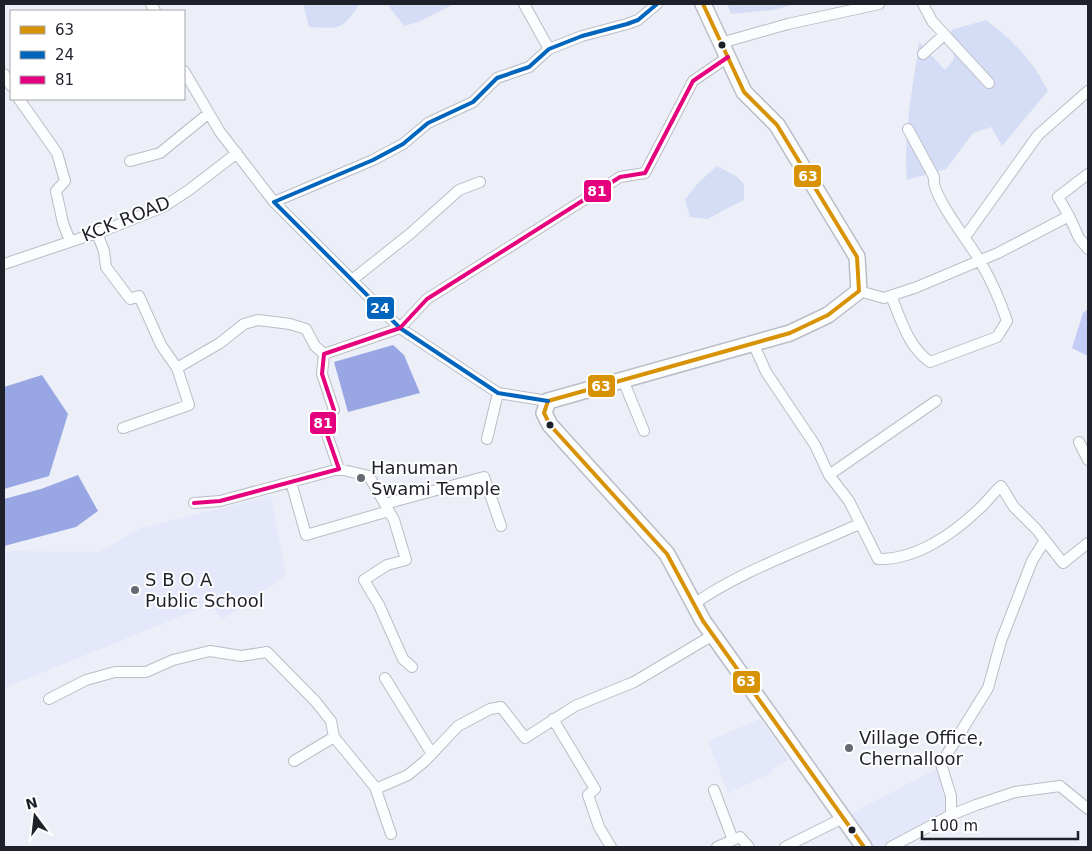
<svg xmlns="http://www.w3.org/2000/svg" width="1092" height="851" font-family="'DejaVu Sans',sans-serif">
<style>
.built{fill:#e4e8fa}
.green{fill:#d5ddf6}
.forest{fill:#c2ccf7}
.water{fill:#99a6e4}
.lines{fill:none;stroke-linecap:round;stroke-linejoin:round}
.street-casing{stroke:#babdc5;stroke-width:12}
.secondary-casing{stroke:#babdc5;stroke-width:18}
.street{stroke:#fcfdfe;stroke-width:10}
.secondary{stroke:#fcfdfe;stroke-width:15}
.bus-1-casing{stroke:#fff;stroke-width:8}
.bus-2-casing{stroke:#fff;stroke-width:8}
.bus-3-casing{stroke:#fff;stroke-width:8}
.bus-1{stroke:#d79206;stroke-width:4}
.bus-2{stroke:#0065bd;stroke-width:4}
.bus-3{stroke:#e5007d;stroke-width:4}
.bus-dot{fill:#1f212a;stroke:#fff;stroke-width:2}
.poi-dot{fill:#676972;stroke:#fff;stroke-width:2}
.labels{text-anchor:middle;stroke-width:4;stroke-linejoin:round;paint-order:stroke}
.street-label{font-size:18px;fill:#1f212a;stroke:#fff}
.poi-label{font-size:18px;fill:#1f212a;stroke:#fff;text-anchor:start}
.line-badge{stroke:#fff;stroke-width:2}
.badge-label{font-size:14px;text-anchor:middle;font-weight:bold;fill:#fff}
</style>
<rect width="100%" height="100%" fill="#eceff7"/>
<!-- built -->
<path class="built" d="M271,496L286,575L222,620L211,604L4,688V553L13,551L99,552L141,528Z
M760,719L789,760L771,770V773L728,793L708,741Z
M938,768L948,793L949,812L883,847H871L847,816Z"/>
<!-- green -->
<path class="green" d="M303,4H360C341,30 342,29 309,27Z
M387,4H454L418,22L404,26Z
M727,4H796L773,10L731,14Z
M986,20C1012,39 1034,62 1048,91L1002,146L991,127L973,133L946,169L907,180C903,132 913,89 919,42L945,70L954,59L951,30Z
M717,166L736,176L744,184V200L707,219L690,217L685,199L699,182Z"/>
<!-- forest -->
<path class="forest" d="M1088,309V356L1072,348L1083,313Z"/>
<!-- water -->
<path class="water" d="M393,345L404,355L420,393L348,412L334,362Z
M42,375L68,414L49,476L4,489V387Z
M78,475L98,511L76,527L4,546V499L41,489Z"/>
<g class="lines">
<defs>
<path id="street" d="M151,4L155,11
M524,4L549,49
M923,4L932,21L989,83
M721,43L788,24L879,4
M923,54L944,35
M184,71L220,132L274,202
M4,74L11,86
M19,99L57,153L65,181L56,191L63,223L70,241
M130,161L160,153L209,113
M1069,216L1079,238L1088,249
M97,233L104,251L106,267L130,299L139,296L161,345L177,368L189,405L123,428
M965,237L1038,135L1088,91
M4,264L108,229L163,207L189,190L237,153
M352,280L411,233L459,190L480,182
M859,291L884,298L917,287L998,253L1069,216L1058,197L1088,174
M891,296C901,319 908,347 930,362L997,337L1007,321C1000,300 991,280 980,261C970,243 930,194 934,177L908,129
M753,343L766,372L815,445L829,475L849,501L878,559C916,560 953,534 979,509C987,502 993,493 1001,486L1014,507L1037,530L1063,563L1088,543
M177,368L220,343L244,324L258,320L290,324L306,329L315,346L324,354
M623,380L644,431
M548,401L498,393L400,328L274,202L373,160L403,144L428,123L473,102L497,78L529,67L549,49L582,36L627,24L638,20L657,4
M487,439L498,393
M1079,442L1088,460
M339,469L369,476L394,520L406,560L387,565L364,580L379,605L403,659L412,667
M829,475L936,401
M291,482L306,535L389,511
M194,503L220,501L339,469L323,423L334,410L322,374L324,354L400,328L427,299L620,177L645,173L693,81L728,57
M385,504L484,477L501,526
M694,604C742,570 805,549 859,524
M385,678L432,754
M49,699L86,680L115,672H146L173,660L210,651L241,656L267,652L316,702L331,721L334,737
M553,719L595,789L588,795L599,827L611,847
M294,761L334,737L375,787L378,788L408,775L425,761L458,726L490,709L501,707L525,738L575,706L634,682L713,635
M375,787L391,834
M714,790L733,840
M951,815V796L941,764L988,688L1001,641L1032,561L1045,540
M717,847L740,837L749,847
M785,847L843,818
M891,847L951,815L976,805L1015,792L1060,786L1088,809"/>
<path id="secondary" d="M703,4L744,92L777,125L857,257L859,291L828,315L790,333L548,401L544,413L550,425L667,554L703,621L864,847"/>
</defs>
<!-- street casing -->
<use href="#street" class="street-casing"/>
<!-- secondary casing -->
<use href="#secondary" class="secondary-casing"/>
<!-- street -->
<use href="#street" class="street"/>
<!-- secondary -->
<use href="#secondary" class="secondary"/>
<defs>
<path id="bus-1" d="M703,4L744,92L777,125L857,257L859,291L828,315L790,333L548,401L544,413L550,425L667,554L703,621L864,847"/>
<path id="bus-2" d="M548,401L498,393L400,328L274,202L373,160L403,144L428,123L473,102L497,78L529,67L549,49L582,36L627,24L638,20L657,4"/>
<path id="bus-3" d="M194,503L220,501L339,469L323,423L334,410L322,374L324,354L400,328L427,299L620,177L645,173L693,81L728,57"/>
</defs>
<!-- bus-1 casing -->
<use href="#bus-1" class="bus-1-casing"/>
<!-- bus-2 casing -->
<use href="#bus-2" class="bus-2-casing"/>
<!-- bus-3 casing -->
<use href="#bus-3" class="bus-3-casing"/>
<!-- bus-1 -->
<use href="#bus-1" class="bus-1"/>
<!-- bus-2 -->
<use href="#bus-2" class="bus-2"/>
<!-- bus-3 -->
<use href="#bus-3" class="bus-3"/>
</g>
<!-- markers -->
<g class="bus-dot">
<circle cx="722" cy="45" r="4.5"/>
<circle cx="550" cy="425" r="4.5"/>
<circle cx="852" cy="830" r="4.5"/>
</g>
<g class="poi-dot">
<circle cx="361" cy="478" r="5"/>
<circle cx="135" cy="590" r="5"/>
<circle cx="849" cy="748" r="5"/>
</g>
<g class="labels">
<!-- street labels -->
<g class="street-label">
<text transform="translate(126 219) rotate(-22)" y="6">KCK ROAD</text>
</g>
<!-- poi labels -->
<g class="poi-label">
<text x="371" y="474">Hanuman<tspan x="371" dy="21">Swami Temple</tspan></text>
<text x="145" y="586">S B O A<tspan x="145" dy="21">Public School</tspan></text>
<text x="859" y="744">Village Office,<tspan x="859" dy="21">Chernalloor</tspan></text>
</g>
</g>
<g class="line-badge">
<rect x="793" y="164" width="29" height="24" rx="5" fill="#d79206"/>
<rect x="583" y="179" width="29" height="24" rx="5" fill="#e5007d"/>
<rect x="366" y="296" width="29" height="24" rx="5" fill="#0065bd"/>
<rect x="587" y="374" width="29" height="24" rx="5" fill="#d79206"/>
<rect x="309" y="411" width="28" height="24" rx="5" fill="#e5007d"/>
<rect x="732" y="670" width="29" height="24" rx="5" fill="#d79206"/>
</g>
<g class="badge-label">
<text x="808" y="181">63</text>
<text x="597" y="196">81</text>
<text x="380" y="313">24</text>
<text x="601" y="391">63</text>
<text x="323" y="428">81</text>
<text x="746" y="686">63</text>
</g>
<!-- border -->
<rect width="1092" height="851" fill="none" stroke="#1f212a" stroke-width="10"/>
<!-- legend -->
<rect x="10" y="10" width="175" height="90" fill="#ffffff" stroke="#a5a6aa"/>
<rect x="20" y="26" width="25" height="8" fill="#d79206" stroke="#a5a6aa"/>
<text x="55" y="35" font-size="15" fill="#1f212a">63</text>
<rect x="20" y="51" width="25" height="8" fill="#0065bd" stroke="#a5a6aa"/>
<text x="55" y="60" font-size="15" fill="#1f212a">24</text>
<rect x="20" y="76" width="25" height="8" fill="#e5007d" stroke="#a5a6aa"/>
<text x="55" y="85" font-size="15" fill="#1f212a">81</text>
<!-- north arrow -->
<g transform="translate(35 816) rotate(345)" stroke="#ffffff" stroke-width="4" paint-order="stroke">
<path d="M0-4L9 19L0 12L-9 19Z" fill="#1f212a"/>
<text y="-8" font-size="14" font-weight="bold" text-anchor="middle" fill="#1f212a">N</text>
</g>
<!-- scale -->
<path d="M922 831v8h156v-8" fill="none" stroke="#1f212a" stroke-width="2.5"/>
<text x="930" y="831" font-size="15" fill="#1f212a" stroke="#ffffff" stroke-width="4" paint-order="stroke">100 m</text>
</svg>
